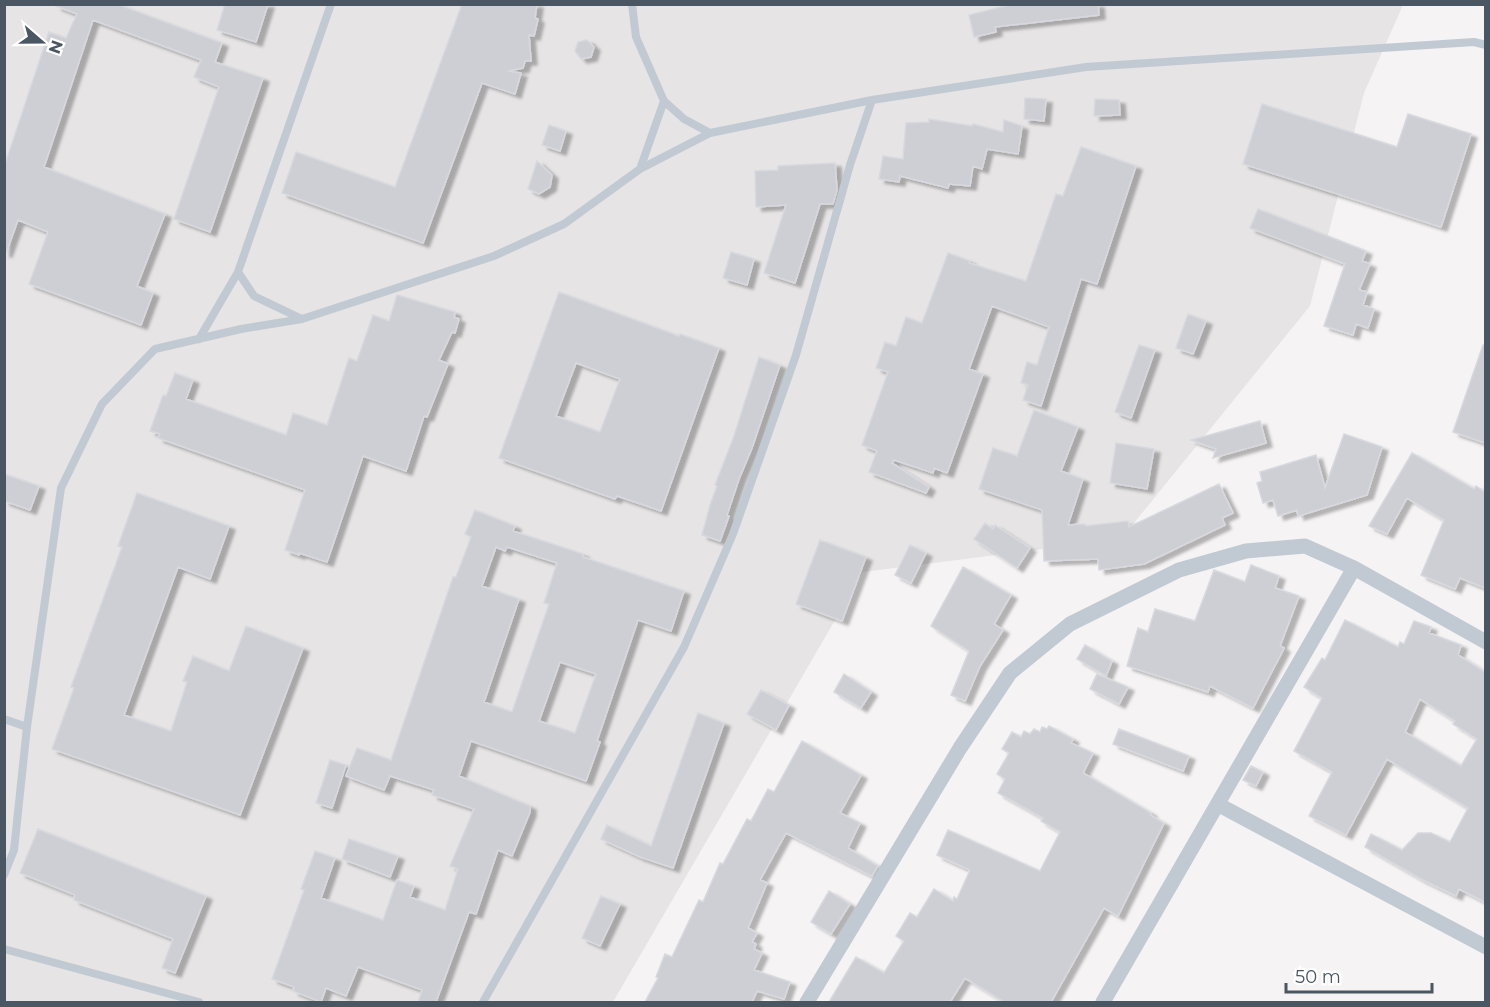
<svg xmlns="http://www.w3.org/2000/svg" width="1490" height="1007" font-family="Montserrat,sans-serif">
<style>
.education{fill:#e6e4e5}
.building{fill:#cdcfd5;stroke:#d7d9de;stroke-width:1.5;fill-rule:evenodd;filter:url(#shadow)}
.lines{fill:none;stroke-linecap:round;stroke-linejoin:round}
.service{stroke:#c1cad2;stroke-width:8}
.minor{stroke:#c1cad2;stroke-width:15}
</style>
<defs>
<filter id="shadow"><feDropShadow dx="6" dy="4" stdDeviation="1.5" flood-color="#0004"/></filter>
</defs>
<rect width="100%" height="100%" fill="#f5f3f3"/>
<!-- education -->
<path class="education" d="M5,5H1403L1364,93L1310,306L1121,539L863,572L613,1002H5Z"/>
<!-- building -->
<path class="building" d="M57,4H117L222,43L215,62L263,78L210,232L174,219L219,87L194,77L201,60L93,20L44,167L165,214L137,286L153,293L141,325L29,284L48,232L18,220L6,253H4V167L49,32L66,38L77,14L56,6Z
M225,4H268L256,42L217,30Z
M462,4H537L535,18L538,19L534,36L529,35L531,61H525L523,68L508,71L521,73L515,94L482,83L423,243L282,193L296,152L395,187Z
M1013,4H1098L1099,15L995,27L996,32L974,37L969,15Z
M587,40L594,47L591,57L581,59L575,51L578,42Z
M1025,98L1046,99L1044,121L1024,119Z
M1095,99L1119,100L1120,115L1094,116Z
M1262,104L1397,147L1408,114L1471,134L1441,227L1243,164Z
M929,119L972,126L973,124L1003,132L1004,120L1022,126L1018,154L987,149L982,169L973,166L970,186L949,184L948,188L900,176L899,182L879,179L883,156L903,159L906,123L929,122Z
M549,125L566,131L560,151L542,145Z
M1081,147L1136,166L1097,284L1081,279L1041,406L1023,400L1028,385L1021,383L1027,362L1037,365L1049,327L992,306L969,369L983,374L947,473L934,468L933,473L894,460L892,463L929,487L926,493L869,472L877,451L862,445L888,372L876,368L885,342L896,346L906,317L922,323L948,253L970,261L969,263L1026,281L1056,194L1063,196Z
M537,161L552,175L550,187L539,194L528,189Z
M835,163L837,190L833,204H820L795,283L764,273L786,205L756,207L755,171L778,170V166Z
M1258,209L1366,251L1362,261L1370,264L1359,290L1367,292L1363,305L1374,309L1368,328L1356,324L1353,335L1324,326L1345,264L1250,228Z
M731,252L754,259L747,285L723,278Z
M559,292L679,336L680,334L719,348L661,511L617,496L615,499L499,458ZM576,363L620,379L600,432L556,416Z
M397,295L455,312L454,317L459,319L455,333L452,332L439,360L448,364L427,417L424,416L406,471L363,456L327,562L299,553V555L285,550L305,490L158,438L160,434L150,431L163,395L166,396L175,373L193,380L186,399L286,435L293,413L327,425L349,358L357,361L373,315L389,321Z
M1188,314L1206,321L1193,354L1176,348Z
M1139,345L1155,350L1131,418L1115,412Z
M1483,345L1485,346V443L1453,432Z
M759,357L780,365L752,448L739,479L727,515L729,516L720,541L702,535L710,505L717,486L715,485L734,436Z
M1034,410L1078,427L1061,471L1083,479L1068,525L1085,524L1086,526L1128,521L1129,527L1219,484L1233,513L1222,518L1225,525L1144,564L1099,570L1098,559L1044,561L1042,510L979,489L993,448L1017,456Z
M1260,421L1266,443L1213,458L1216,449L1191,440Z
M1344,434L1382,447L1367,495L1298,516L1297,510L1278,516L1273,500L1263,503L1257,483L1262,481L1260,472L1316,455L1325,488Z
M1116,443L1154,449L1147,489L1110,483Z
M1412,453L1474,489L1476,486L1485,492V588L1460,578L1455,589L1421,575L1444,520L1407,498L1387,534L1369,526Z
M4,474L39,486L30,510L4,501Z
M137,493L229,526L210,579L178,567L124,715L171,731L187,682L183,681L193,656L229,671L246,626L303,648L240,815L52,749L74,688L71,687L122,547L118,546Z
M475,510L515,526L513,531L583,554V557L684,591L671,631L638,620L597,741L600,742L586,781L471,741L459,776L530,806V812L512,856L498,850L476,914L469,912L436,1002H418L422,990L358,967L346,996L326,988L321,1002L293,991L294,987L272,979L304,890L301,889L315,851L335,858L321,898L383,920L397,880L414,886L410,897L445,910L458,869L450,866L474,809L432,795L434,790L390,776L384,790L346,776L357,748L391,760L453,577H456L471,537L465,534ZM496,547L505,551L507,547L557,563L544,603L549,604L512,712L484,702L519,599L482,586ZM560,662L596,674L575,733L539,721Z
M985,523L993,529L995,525L1030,548L1017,568L974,539Z
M820,540L866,557L842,621L796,604Z
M910,545L926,553L911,583L895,575Z
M1251,565L1279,576L1275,588L1299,596L1280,646L1284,648L1253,708L1210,686L1208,692L1127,666L1138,628L1148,632L1155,609L1195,621L1214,570L1245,582Z
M963,567L1011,595L994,624L1003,630L980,666L965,701L951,695L969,651L931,626Z
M1345,620L1398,647L1400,642L1404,644L1414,621L1431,627L1429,633L1461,645L1458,655L1485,672V902L1459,889L1456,896L1421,879L1365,847L1371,834L1402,850L1418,833H1431L1450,842L1468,808L1387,759L1346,835L1309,816L1332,772L1294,751L1322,698L1304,687L1322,658L1325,660ZM1420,699L1455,721L1453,724L1477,739L1461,766L1405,732Z
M1085,645L1112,661L1106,676L1077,659Z
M844,674L871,692L861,708L834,692Z
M1097,674L1128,687L1119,704L1090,689Z
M761,690L789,705L776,730L747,714Z
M698,713L724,723L673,868L640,857L601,839L607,825L651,846Z
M1049,726L1073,739L1071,743L1093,753L1083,773L1151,813L1150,815L1164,823L1118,916L1104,908L1051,1002H1004L965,978L950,1002H829L856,957L884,973L904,941L896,936L910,913L917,917L934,889L953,901L954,897L957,899L970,870L937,855L948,830L1040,871L1060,832L1041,821L1043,818L998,793L1005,779L997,774L1009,753L1002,749L1012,732L1021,737L1024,731L1030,734L1034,729L1040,732L1042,727L1047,729Z
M1119,729L1189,756L1183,771L1113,744Z
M802,741L861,775L840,813L860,823L848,848L878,866L872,876L786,833L760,880L767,883L748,928L757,933L752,942L756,944L754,949L762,953L754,970L790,982L784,999L757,991L752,1002H645L658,978L656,977L665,954L672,957L699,900L703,902L720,863L723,864L747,819L751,821L768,789L774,792Z
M330,760L346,765L332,808L316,803Z
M1251,766L1263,772L1256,786L1243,780Z
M38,829L206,896L175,973L162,968L173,939L74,900L75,895L20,873Z
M349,839L398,856L390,877L342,859Z
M829,891L850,904L831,934L811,922Z
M601,896L620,904L600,946L582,938Z"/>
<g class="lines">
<!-- service -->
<path class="service" d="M632,4L636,37L664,101L684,119L710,133L872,100L1086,67L1474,42L1486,45
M640,169L710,133
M238,272L254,296L302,319
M199,339L238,272L331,4
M4,719L27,727
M4,875L14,850L27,727L61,488L102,404L155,349L241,329L302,319L494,256L564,224L640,169L664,101
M4,949L199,1002
M483,1002L684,647L733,534L796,355L850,165L872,100"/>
<!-- minor -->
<path class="minor" d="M1219,805L1486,947
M807,1002L960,748L1010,673L1070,624L1179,570L1246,551L1305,546L1354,568L1486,642
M1103,1002L1354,568"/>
</g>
<!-- border -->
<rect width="1490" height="1007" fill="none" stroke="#4a5661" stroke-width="12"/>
<!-- north arrow -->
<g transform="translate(42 42) rotate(110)" stroke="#ffffff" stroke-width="4.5" paint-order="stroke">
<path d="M0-4.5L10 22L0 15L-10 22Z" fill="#4a5661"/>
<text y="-9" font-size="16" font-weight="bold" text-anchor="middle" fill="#4a5661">N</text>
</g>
<!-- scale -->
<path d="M1286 983v9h146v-9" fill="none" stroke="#4a5661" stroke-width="3"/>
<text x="1295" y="983" font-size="18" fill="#4a5661" stroke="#ffffff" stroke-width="4.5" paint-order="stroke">50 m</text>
</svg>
